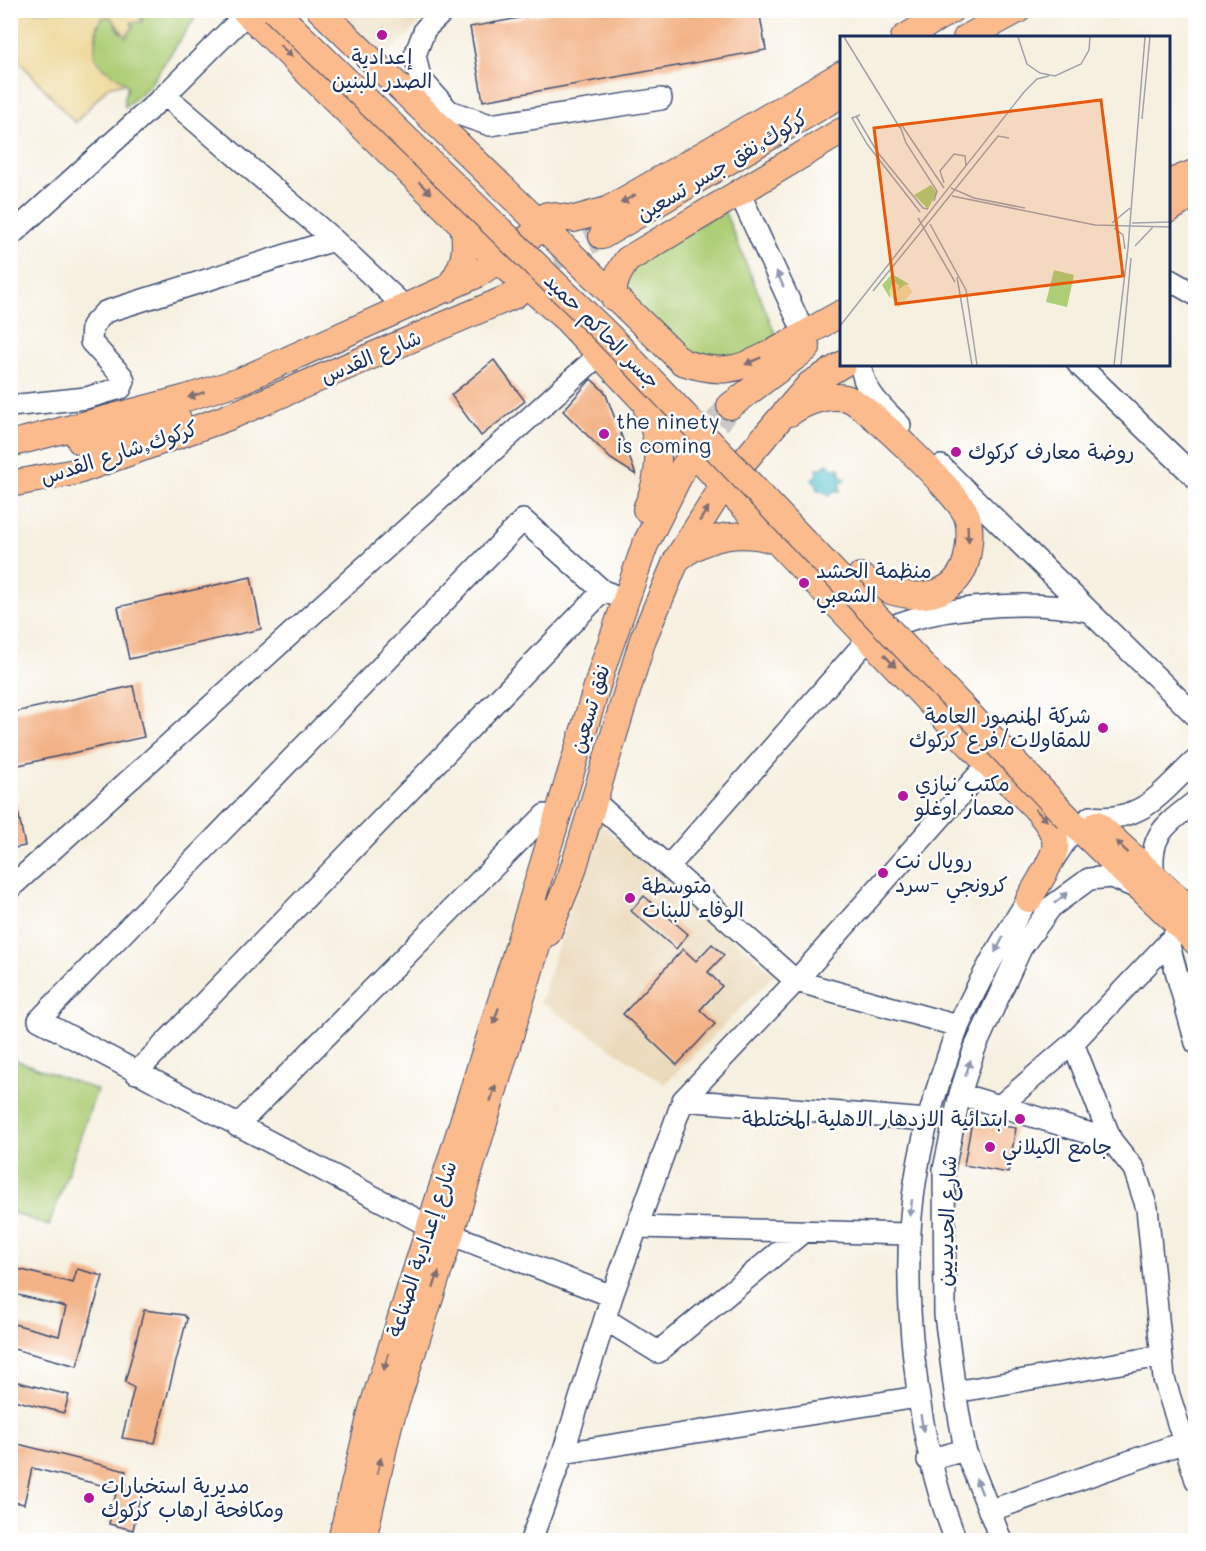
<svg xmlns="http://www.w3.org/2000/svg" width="1206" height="1551" font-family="Mali,'Playpen Sans Arabic',sans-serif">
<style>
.built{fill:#ead9ba}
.green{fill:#adce76;stroke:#647e6a;stroke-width:1.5}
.sand{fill:#eeda9e;stroke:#84847e;stroke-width:1.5}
.water{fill:#56c3ce;stroke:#387996;stroke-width:1.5}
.building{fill:#f3b286}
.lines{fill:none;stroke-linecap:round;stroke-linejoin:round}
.major-tunnel{stroke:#cac9c6;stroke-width:26;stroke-dasharray:26 13;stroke-linecap:butt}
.minor-casing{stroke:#3c4c72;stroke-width:24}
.major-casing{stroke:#3c4c72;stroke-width:28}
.minor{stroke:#fff;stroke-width:21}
.major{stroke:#fbbb8d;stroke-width:26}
.major-bridge-casing{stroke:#3c4c72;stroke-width:28;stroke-linecap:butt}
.major-bridge{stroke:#fbbb8d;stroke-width:26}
.oneway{fill:#806e73}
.oneway2{fill:#8d97ae}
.poi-dot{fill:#b5179e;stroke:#fff;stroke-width:2}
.labels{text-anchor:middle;stroke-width:5;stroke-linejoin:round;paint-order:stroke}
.poi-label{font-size:21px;fill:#1b2f5e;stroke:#fff;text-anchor:start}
.street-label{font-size:21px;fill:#1b2f5e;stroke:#fff}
.inset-road{fill:none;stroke:#9ea3ac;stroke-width:1.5}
.view{fill:#e8590c;fill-opacity:0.15;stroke:#e8590c;stroke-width:3}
.inset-edge{fill:none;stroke:#1b2f5e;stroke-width:3}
</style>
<rect width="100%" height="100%" fill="#fff"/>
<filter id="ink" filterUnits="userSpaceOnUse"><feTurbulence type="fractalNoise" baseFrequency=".0167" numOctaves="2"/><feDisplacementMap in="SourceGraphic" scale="12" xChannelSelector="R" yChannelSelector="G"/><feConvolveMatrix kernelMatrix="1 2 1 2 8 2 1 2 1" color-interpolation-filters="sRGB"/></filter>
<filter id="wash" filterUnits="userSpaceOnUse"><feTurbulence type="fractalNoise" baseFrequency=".008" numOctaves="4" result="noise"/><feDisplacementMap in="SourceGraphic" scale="24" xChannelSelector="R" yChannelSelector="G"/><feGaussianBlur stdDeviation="1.35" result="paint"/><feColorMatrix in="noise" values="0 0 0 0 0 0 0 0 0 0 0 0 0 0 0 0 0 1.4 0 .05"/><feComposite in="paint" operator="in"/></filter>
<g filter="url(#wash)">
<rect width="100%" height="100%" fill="#f6f0e0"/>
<!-- built -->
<path class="built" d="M333,11H432L382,60Z
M598,822L775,974L665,1084L540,1002Z"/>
<!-- green -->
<path class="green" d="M137,11H200L149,86L125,107L124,97L128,87C120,74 92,68 93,50C94,46 96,44 96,41C98,31 96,26 102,18L110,16L121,33L133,27L132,20L142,21L143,17Z
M724,210L777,338L734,360H698L614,298L618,273Z
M10,1058L97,1090L49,1226L11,1212Z"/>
<!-- sand -->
<path class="sand" d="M10,11L139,12L142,22H131L133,27L126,37L110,16L102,18L97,25L94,56L102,67L125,83L108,87L75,123L11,52Z"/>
<!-- water -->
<path class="water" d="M827,463L832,468H840V475L845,479L840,484V491H834L829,496L823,491H817V485L812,480L817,475V468H823Z"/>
<g id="blocks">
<!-- building -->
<path class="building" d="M563,10H759L766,50L483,101L470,27Z
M494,360L525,401L481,436L451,395Z
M591,379L605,392L636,475L611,459L563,411Z
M251,577L261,629L129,659L118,607Z
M133,686L144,737L10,767V713Z
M16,802L25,846L10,849V803Z
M644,896L688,934L676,949L631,911Z
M712,944L724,955L708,972L722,986L700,1010L715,1024L677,1065L623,1014L683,949L696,961Z
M972,1121L1016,1128L1008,1173L964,1165Z
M10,1267L73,1283L77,1269L103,1276L77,1366L10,1348V1323L59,1336L66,1307L10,1293Z
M144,1310L184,1315L187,1319L155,1443L122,1438L134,1388L125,1382Z
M10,1380L69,1395L64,1413L10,1399Z
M10,1442L126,1471L123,1484L142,1488L133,1530L109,1524L117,1489L32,1468L24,1504L10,1501Z"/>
</g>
</g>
<g filter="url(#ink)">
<use href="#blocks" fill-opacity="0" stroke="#3c4c72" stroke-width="1.5"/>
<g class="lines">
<!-- major-tunnel -->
<path class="major-tunnel" d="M517,274L602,236
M693,453L730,406"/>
<defs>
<path id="minor" d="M445,10L425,29L415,55L420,78L449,111L490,125L661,99
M165,95L334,240L405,307
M739,192L804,333
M10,236L165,95L247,13
M1168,279L1196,295
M861,364C863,392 882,407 900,425
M1078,364L1196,478
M10,406L86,398L121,388L124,381L122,376L91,342L92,326L105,312L334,240
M941,466L1196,716
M611,594L603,591L523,520L39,1020L429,1226L612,1296
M594,801L796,981L958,1026
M1090,817C1143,823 1160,793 1196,760
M669,866L869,638C921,605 1027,599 1087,611
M1154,877C1148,834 1165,826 1196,801
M10,888L600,354
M1168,942L1196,1043
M1073,1043L1111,1140
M136,1073L603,591
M960,1094L1111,1140L1134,1169L1147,1208L1164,1379L1196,1480
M683,1100L927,1120
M1001,1105L1073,1043L1181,929
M237,1126L545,815
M638,1227L908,1234
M605,1319L658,1352L804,1231
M955,1392L1161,1356
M563,1453L918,1397
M928,1460L965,1450
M989,1511L1182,1443
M531,1540L563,1453L612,1296L683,1100L796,981L988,764
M956,1540C932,1482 921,1422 914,1359C903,1257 908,1175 941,1077C947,1060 952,1042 959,1025C990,954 1034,890 1076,825
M1001,1540L965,1450L955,1392L945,1315L944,1169L960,1094L974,1050L1021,948L1051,907L1089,879L1112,877L1137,888"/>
<path id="major" d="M244,10L499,261L567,320L988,764C1007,782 1060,821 1055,849C1051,865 1037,884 1029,899
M320,10L682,362C697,367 712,371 728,369C759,366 812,328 842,313
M904,38L951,10
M966,38L1018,10
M1168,183L1196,172
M1168,210L1196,193
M547,215L574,219L607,210L842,74
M602,236L842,94
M447,289C464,268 468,251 463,225
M614,298C612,283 619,272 627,260L842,131
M730,406L807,348
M790,413C805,402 827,394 846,398C866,403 957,494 966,514C971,526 970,539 968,551C961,609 896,602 860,576
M80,441L117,435L178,419
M10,444L186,398L240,381L474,276C504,259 531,230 563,219
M10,484L75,472L226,418L515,295
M646,509C662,473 662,445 647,409
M680,557C710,534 742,530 777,541
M1068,818L1196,942
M1097,824L1196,915
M548,933L572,873L643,639L677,559L724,485L777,422L810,384L843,364
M341,1540L372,1409L514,960L604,663L645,545L684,466
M363,1540L389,1425L450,1236L547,913"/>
</defs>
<!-- minor casing -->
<use href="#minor" class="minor-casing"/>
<!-- major casing -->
<use href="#major" class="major-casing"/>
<!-- minor -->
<use href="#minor" class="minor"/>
<!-- major -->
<use href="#major" class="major"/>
<defs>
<path id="major-bridge" d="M274,10L608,335L1068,818"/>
</defs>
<!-- major-bridge casing -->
<use href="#major-bridge" class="major-bridge-casing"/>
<!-- major-bridge -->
<use href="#major-bridge" class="major-bridge"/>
</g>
<!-- one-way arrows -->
<defs><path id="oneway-solid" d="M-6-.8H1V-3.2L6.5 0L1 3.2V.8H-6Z" transform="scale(1.5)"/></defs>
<g class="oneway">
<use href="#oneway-solid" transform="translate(286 51) rotate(44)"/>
<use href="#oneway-solid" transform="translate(425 188) rotate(44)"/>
<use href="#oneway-solid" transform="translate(628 199) rotate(151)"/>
<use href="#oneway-solid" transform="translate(753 361) rotate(156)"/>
<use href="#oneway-solid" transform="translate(196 395) rotate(162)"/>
<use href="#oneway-solid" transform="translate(704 514) rotate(-57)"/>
<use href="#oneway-solid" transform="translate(968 534) rotate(87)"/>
<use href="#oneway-solid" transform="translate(890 661) rotate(47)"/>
<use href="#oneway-solid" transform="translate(1041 815) rotate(44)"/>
<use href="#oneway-solid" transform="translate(1122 847) rotate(-137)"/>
<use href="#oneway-solid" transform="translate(496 1016) rotate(108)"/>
<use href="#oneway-solid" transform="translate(493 1093) rotate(-73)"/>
<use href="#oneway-solid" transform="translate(436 1280) rotate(-72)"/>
<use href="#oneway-solid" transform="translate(386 1362) rotate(107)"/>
<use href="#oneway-solid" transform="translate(379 1466) rotate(-76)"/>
</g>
<g class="oneway2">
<use href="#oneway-solid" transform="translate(780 279) rotate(-114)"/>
<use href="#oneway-solid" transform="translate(1061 898) rotate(-40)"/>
<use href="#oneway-solid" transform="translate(999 945) rotate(118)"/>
<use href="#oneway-solid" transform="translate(968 1068) rotate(-72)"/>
<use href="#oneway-solid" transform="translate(911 1208) rotate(97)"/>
<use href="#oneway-solid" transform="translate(922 1423) rotate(81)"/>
<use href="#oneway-solid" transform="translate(979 1486) rotate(-111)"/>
</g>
</g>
<!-- markers -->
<g class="poi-dot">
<circle cx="382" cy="35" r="6"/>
<circle cx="604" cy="434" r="6"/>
<circle cx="956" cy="452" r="6"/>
<circle cx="804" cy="583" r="6"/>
<circle cx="1103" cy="728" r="6"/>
<circle cx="903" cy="796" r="6"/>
<circle cx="883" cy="873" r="6"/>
<circle cx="630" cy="898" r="6"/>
<circle cx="1020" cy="1119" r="6"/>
<circle cx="990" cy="1147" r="6"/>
<circle cx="89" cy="1498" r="6"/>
</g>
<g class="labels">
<!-- poi labels -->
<g class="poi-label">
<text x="382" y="64" text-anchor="middle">إعدادية<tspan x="382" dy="24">الصدر للبنين</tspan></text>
<text x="616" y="429">the ninety<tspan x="616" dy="24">is coming</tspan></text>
<text x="968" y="459">روضة معارف كركوك</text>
<text x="816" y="578">منظمة الحشد<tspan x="816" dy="24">الشعبي</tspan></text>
<text x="1091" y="723" text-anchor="end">شركة المنصور العامة<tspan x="1091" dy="24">للمقاولات/فرع كركوك</tspan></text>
<text x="915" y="791">مكتب نيازي<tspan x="915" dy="24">معمار اوغلو</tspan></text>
<text x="895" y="868">رويال نت<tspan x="895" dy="24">كرونجي -سرد</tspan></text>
<text x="642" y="893">متوسطة<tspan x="642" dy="24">الوفاء للبنات</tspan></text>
<text x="1008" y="1126" text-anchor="end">ابتدائية الازدهار الاهلية المختلطة</text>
<text x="1002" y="1154">جامع الكيلاني</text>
<text x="101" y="1493">مديرية استخبارات<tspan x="101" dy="24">ومكافحة ارهاب كركوك</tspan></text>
</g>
<!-- street labels -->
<g class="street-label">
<text transform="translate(722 166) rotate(-31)" y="7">كركوك,نفق جسر تسعين</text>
<text transform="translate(602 331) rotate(45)" y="7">جسر الحاكم حميد</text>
<text transform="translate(371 357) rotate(-23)" y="7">شارع القدس</text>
<text transform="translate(119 453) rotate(-18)" y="7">كركوك,شارع القدس</text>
<text transform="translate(590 709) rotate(-73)" y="7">نفق تسعين</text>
<text transform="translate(947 1221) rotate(-88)" y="7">شارع الحديديين</text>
<text transform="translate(422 1249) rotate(-72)" y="7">شارع إعدادية الصناعة</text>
</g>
</g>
<!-- overview -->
<g transform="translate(840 36)">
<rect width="330" height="330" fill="#f6f0e0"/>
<path d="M91,149L97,157L88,173L74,159ZM214,234L234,239L227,271L206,266ZM52,238L69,248L58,254L56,247H52L50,262L42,249Z" fill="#adce76"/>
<path d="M53,247L59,249L58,254L66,248L73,255L58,272L49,256Z" fill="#eeda9e"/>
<path class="inset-road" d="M4,1L60,92M178,1L187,28L200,37L215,40L241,28L249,14L250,1M20,79L12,82L27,108L80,176M16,80L39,119M302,83L310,1M61,88L104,152M60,90L66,107L97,155L94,165M39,118L83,172L88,173M104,147L100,135L114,118L125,120L126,130M111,152L134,162L185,172M112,160L255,189L330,191M78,182L115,246M272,187L290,172M292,187L330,186M90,188L126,254L137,329M274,192L283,199L285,213M295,210L313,191M117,241L132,329M33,255L158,100L169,102M0,290L184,56L197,43L209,40M274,329L288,212L305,1M281,329L291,222"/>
<path class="view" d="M261,64L283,240L56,268L34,92Z"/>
<rect width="330" height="330" class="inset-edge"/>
</g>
<!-- margin -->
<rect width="1206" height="1551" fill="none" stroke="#fff" stroke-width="36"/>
</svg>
